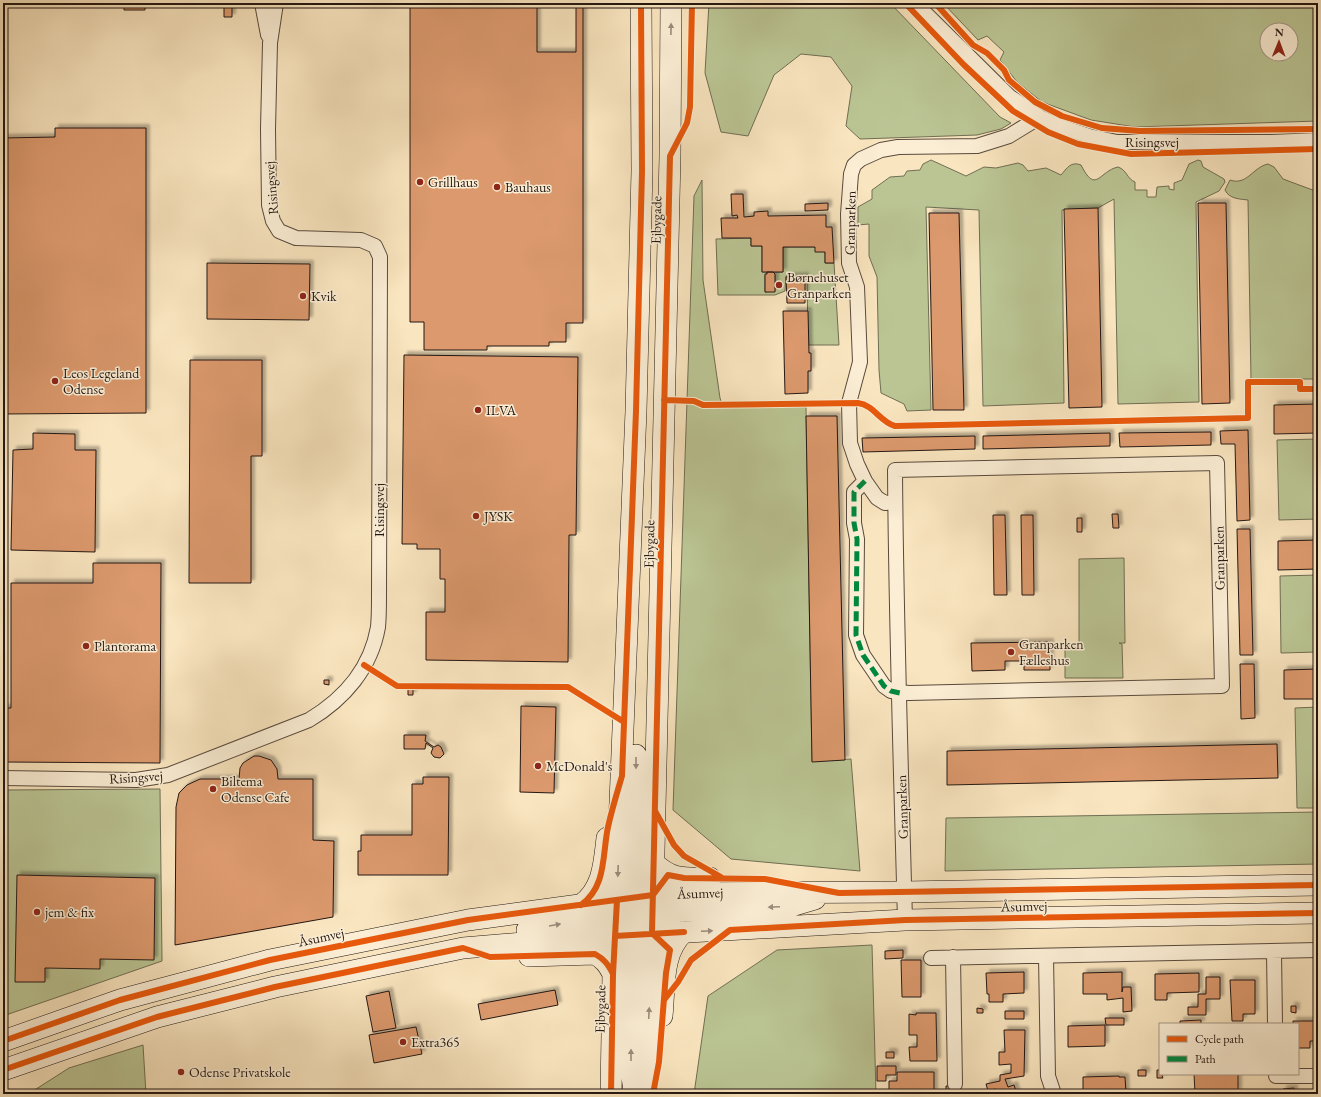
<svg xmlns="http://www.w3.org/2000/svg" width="1321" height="1097" font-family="'EB Garamond',serif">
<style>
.green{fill:#bbc594;stroke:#706e53;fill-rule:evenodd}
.building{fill:#db996d;stroke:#241712;filter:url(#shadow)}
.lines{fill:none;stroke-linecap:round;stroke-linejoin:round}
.street-casing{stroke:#594a3d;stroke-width:16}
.secondary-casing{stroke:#241712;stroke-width:22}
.street{stroke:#fbeed5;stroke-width:14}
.secondary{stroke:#fbeed5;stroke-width:21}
.quiet{stroke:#00873e;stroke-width:5;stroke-dasharray:10 5;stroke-linecap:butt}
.cycleway-casing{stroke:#fbeed5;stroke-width:8}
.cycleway{stroke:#e8590c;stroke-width:6}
.oneway{fill:#9a8d7d}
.poi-dot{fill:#8f2418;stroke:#fbeed5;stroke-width:1.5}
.labels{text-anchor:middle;stroke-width:3;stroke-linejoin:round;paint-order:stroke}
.street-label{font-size:14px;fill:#241712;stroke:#fbeed5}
.poi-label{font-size:14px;fill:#241712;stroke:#fbeed5;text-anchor:start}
</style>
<defs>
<filter id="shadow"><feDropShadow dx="3.5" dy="-3.5" stdDeviation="1" flood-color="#0004"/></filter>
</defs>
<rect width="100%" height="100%" fill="#f9e5bf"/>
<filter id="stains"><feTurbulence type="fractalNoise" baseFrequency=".005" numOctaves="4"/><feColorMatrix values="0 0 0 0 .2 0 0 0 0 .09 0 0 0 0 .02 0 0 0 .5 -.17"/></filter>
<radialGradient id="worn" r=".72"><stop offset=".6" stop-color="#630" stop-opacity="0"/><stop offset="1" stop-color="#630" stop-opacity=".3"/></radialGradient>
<!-- green -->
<path class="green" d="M709,3H890L1000,117L1011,123L1001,129L977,135L860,139L846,126L852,86L831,57L801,54L774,75L748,136L721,132L705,73Z
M943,3H1318V121L1135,127L1091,120L1042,102L1017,82L1000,60L1004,52L987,36L978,40ZM1267,30H1291V54H1267Z
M931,160L966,176L984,167L996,168L1018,163L1023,165L1028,171L1046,168L1061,175C1067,168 1071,161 1081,165C1096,195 1099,171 1118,167C1127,170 1127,179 1135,182V190H1147V197H1156L1157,187L1169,186V189L1174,190V183L1182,180L1189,164L1198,160L1201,161L1203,167L1224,179L1225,182L1219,191L1196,202L1199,402L1118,404L1114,199L1098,208L1062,210L1064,403L983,406L979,210L926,207L931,410L907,411L904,404L881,393L879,370L877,277L869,256V224L858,225V207L872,199V190L890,177L904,176L907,171L920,170L923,164Z
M1268,164L1274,167L1283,179L1318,192V379H1251L1248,200C1240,199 1229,199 1225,190L1230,180C1247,186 1253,167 1268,164Z
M702,180L703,280L720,398L723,407H806L812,761L851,759L860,871L731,859L673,810L694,196Z
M751,238V246H762V272H767V274L765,275V292L775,291V275L773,272H783V247H815L825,252V263H834L839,345H808L807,275L786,276L785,291L775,295H718L716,239Z
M1318,439V519L1279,520L1277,440Z
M1124,558L1125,643H1119L1122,644L1123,678H1065V644H1079V559Z
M1318,575V652L1281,653L1280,576Z
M1318,707V808H1297L1295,708Z
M160,789L162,961L3,1016V790Z
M1318,812V864L945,871L946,818Z
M872,945L876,1094H694L708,996L777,950Z
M143,1045L146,1094H24L33,1091L69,1068Z"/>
<!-- building -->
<path class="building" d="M124,3H145V10H124Z
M410,3L537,4V52H576V3H583V323H566V342H549V346H487V350H424V322H410Z
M224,7H232V17H224Z
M55,128H146V413L3,414V138L55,137Z
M731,194H743L744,217L754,216V212L768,211V216L826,215V227H832L834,263H825V252H815V247H783V272H762V246H751V238H722L721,218H738L737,215L732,216Z
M828,203V210L805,211V204Z
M1198,203H1226L1230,403L1202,404Z
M1098,208L1102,407L1069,408L1064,209Z
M929,213H959L964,410H933Z
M207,263L310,264L309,320L207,319Z
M767,272H773L775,274V292H765V274H767Z
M805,276V303H787L786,277Z
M783,311H808L809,353H811V371H808V393L785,394Z
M404,355L578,357L576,535H569L568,662L426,660V612H445V579H440V549H417V544H402Z
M190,360H262V456H251V583H189Z
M1318,404V433L1274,434V405Z
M806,416H837L845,760L812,762Z
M1248,430L1250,520L1237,521L1235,444H1221L1220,431Z
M1211,432V445L1120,447L1119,433Z
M33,433L75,434V450H96L95,552L11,550L13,450L33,449Z
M1110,433V446L983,449V436Z
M975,436V449L863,452L862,438Z
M1112,514H1118L1119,528H1113Z
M993,515H1005L1007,595H994Z
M1021,515H1033L1034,595H1022Z
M1077,518H1082V532H1077Z
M1237,529H1250L1253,655H1240Z
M1318,540V569L1278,570V541Z
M93,563H161L160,763L3,762V708H11V583H93Z
M1050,642V670H1024V661H1005V670L972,671L971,643Z
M1240,664H1254L1255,718L1241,719Z
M1318,669V699H1284V670Z
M324,680H329V685L324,684Z
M408,689H413V695H408Z
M521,706L556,707L554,793L520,792Z
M404,735H426L425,741L434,747L438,745L441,747L444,754L440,758L434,757L431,753L433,748L426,743L425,749H404Z
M1277,744L1278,778L947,785V751Z
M254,756H259L271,760L277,769L278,779H313V840L334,841L333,917L175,945L176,807L179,793L187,785L200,779H239L240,768L243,763Z
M423,777H449L448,875H358V851H361V835H412V784H423Z
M17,875L155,878L154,960L100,959V969L45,968V982H15Z
M903,950V958L885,959V951Z
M901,960H921V997H902Z
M1024,972V993L1003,994V1002H989V994H987L986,973Z
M1122,972V992L1123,987H1131L1132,1011L1123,1012V998L1107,1000V994H1083V973Z
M1199,973V992L1167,993V1000H1155V974Z
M1206,977H1220V999H1206V1015H1188V1007H1198V994H1206Z
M1230,980H1255V1014H1243V1021H1232Z
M1317,983H1318V997H1317Z
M555,990L558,1005L481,1020L478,1004Z
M389,991L396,1028L373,1032L366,996Z
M1291,1006H1296V1013L1291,1012Z
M977,1008L983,1009V1013H977Z
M1005,1011H1024V1019H1005Z
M916,1013H936L937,1061H910L909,1047H917V1035H909V1014L916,1015Z
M1105,1018H1124V1025H1106Z
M1201,1020V1024H1180V1021Z
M1293,1021H1318V1041H1310V1048H1298V1024H1293Z
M1105,1025V1046L1068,1047V1026Z
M416,1027L422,1054L374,1063L369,1035Z
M1004,1030H1025L1024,1076L1005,1079L1008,1087L1014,1085L1017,1094H995L996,1089L988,1091L986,1084L1000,1081V1075L1011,1073V1064L999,1065V1052H1005Z
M886,1052H894V1058H886Z
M877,1066H896V1075H886V1081H877Z
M1138,1070H1146V1076H1138Z
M1157,1070H1160L1163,1078H1157Z
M897,1072H934V1094H889V1081H897Z
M1194,1074H1238V1092H1230V1094L1195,1093Z
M1119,1076V1077H1125L1126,1093L1083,1094V1077Z
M946,1086H953V1093H946Z
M1294,1088V1094H1283V1089Z"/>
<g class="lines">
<defs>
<path id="street" d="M262,3L268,35
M915,3L1009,96L1040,117L1062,127L1089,136L1117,142H1271L1318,140
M865,481L854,492V523L857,539L856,635L863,655L884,686L891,691L909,693L1222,686L1217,463L895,470C896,620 901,770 905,920
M895,502L885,503L877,498L865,481L857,464L850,443L849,403L860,362L857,287L849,263L848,214L851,174L854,165L861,159L881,150L898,147L977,146L1009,136L1040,117
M3,778L136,780L168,775L309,720C344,699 371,668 378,627C379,617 379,606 379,596L380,257L375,246L361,240L296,238L279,231L273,221L269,205L268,129L270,43L276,3
M1274,951L1275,1024
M1046,956L1048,1076L1054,1094
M953,957L955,1084
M931,958L1318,950
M1276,1074V1076H1318"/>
<path id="secondary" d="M636,755L635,898L638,911
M653,862C672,881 685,878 710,878
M581,905C603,889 604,864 607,838
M640,918L652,914L684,911L788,907L815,899
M631,921L633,935L631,1069L634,1091
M527,930L581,921L616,918L628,913
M529,956L595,954C604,959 608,964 613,974
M662,1016C665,988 661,952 684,932
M3,1041L120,1000L270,960L468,920L653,895L689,893L904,892L1318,885
M3,1070L157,1017L275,987L463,948L581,938L905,920L1318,913
M611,1094L613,974L636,411L642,171L641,3
M645,1094L653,895L670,156L671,3"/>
</defs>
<!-- street casing -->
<use href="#street" class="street-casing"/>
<!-- secondary casing -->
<use href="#secondary" class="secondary-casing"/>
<!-- street -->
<use href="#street" class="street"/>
<!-- secondary -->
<use href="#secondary" class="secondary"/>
<!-- quiet -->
<path class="quiet" d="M865,481L854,492V523L857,539L856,635L863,655L884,686L891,691L900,693"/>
<defs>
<path id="cycleway" d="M905,3L964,65L1013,111L1048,132L1078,144L1131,154L1318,149
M935,3L973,45L987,53L1004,70L1009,80L1035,102L1062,116L1102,128L1140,131L1318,129
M664,400L694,401L703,405L858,403C874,405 880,422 895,426L1248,418V382H1300V389H1318
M364,665L397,686L568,687L624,722
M655,811L674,845L684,856L721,877
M653,895L668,875L684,878L765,879L839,893L1318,885
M581,905C607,886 602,855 608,827C612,809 617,793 622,776L636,411L642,171L641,3
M652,933L670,156L687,123L690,107L692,3
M652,933L670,950L666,973L659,1062L653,1094
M615,936L684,932
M664,1000L678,982L691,960L730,930L905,920L1318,913
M9,1039L120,1000L270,960L468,920L653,895
M3,1070L157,1017L275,987L463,948L490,957L595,954C604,959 608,964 613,974
M611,1094L613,974L617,900"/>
</defs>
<!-- cycleway casing -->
<use href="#cycleway" class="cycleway-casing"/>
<!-- cycleway -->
<use href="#cycleway" class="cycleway"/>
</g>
<!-- one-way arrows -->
<defs><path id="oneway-solid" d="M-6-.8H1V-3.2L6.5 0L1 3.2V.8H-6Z"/></defs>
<g class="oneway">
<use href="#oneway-solid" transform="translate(671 29) rotate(-89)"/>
<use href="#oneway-solid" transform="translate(636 763) rotate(90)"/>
<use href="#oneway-solid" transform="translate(618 871) rotate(92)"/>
<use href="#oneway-solid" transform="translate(774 907) rotate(177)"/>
<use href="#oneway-solid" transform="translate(555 925) rotate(-10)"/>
<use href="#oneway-solid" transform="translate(707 931) rotate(-3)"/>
<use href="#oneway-solid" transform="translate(649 1013) rotate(-87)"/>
<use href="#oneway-solid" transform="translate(631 1055) rotate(-90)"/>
</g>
<!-- markers -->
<g class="poi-dot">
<circle cx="420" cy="182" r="4"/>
<circle cx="497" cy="187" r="4"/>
<circle cx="779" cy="285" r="4"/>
<circle cx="303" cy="296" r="4"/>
<circle cx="55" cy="381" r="4"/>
<circle cx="478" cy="410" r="4"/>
<circle cx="476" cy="516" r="4"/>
<circle cx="86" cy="646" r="4"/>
<circle cx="1011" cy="652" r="4"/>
<circle cx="538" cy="766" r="4"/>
<circle cx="213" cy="789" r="4"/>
<circle cx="37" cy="912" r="4"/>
<circle cx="403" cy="1042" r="4"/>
<circle cx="181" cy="1072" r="4"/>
</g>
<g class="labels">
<!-- street labels -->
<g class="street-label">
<text x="1152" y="147">Risingsvej</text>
<text transform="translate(271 188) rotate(-95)" y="5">Risingsvej</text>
<text transform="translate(656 220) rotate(-89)" y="5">Ejbygade</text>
<text transform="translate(850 223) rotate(-89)" y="5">Granparken</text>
<text transform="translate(379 510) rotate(-90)" y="5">Risingsvej</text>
<text transform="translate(649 544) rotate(-89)" y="5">Ejbygade</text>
<text transform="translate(1219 558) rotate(-91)" y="5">Granparken</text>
<text transform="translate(136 777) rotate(-4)" y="5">Risingsvej</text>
<text transform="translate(902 807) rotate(-92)" y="5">Granparken</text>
<text transform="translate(700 893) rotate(-2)" y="5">Åsumvej</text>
<text transform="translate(1024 906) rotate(-1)" y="5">Åsumvej</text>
<text transform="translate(321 937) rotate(-12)" y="5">Åsumvej</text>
<text transform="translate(600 1009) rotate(-89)" y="5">Ejbygade</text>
</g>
<!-- poi labels -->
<g class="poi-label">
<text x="428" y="187">Grillhaus</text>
<text x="505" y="192">Bauhaus</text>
<text x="787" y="282">Børnehuset<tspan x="787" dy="16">Granparken</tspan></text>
<text x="311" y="301">Kvik</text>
<text x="63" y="378">Leos Legeland<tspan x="63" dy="16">Odense</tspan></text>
<text x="486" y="415">ILVA</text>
<text x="484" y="521">JYSK</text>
<text x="1019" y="649">Granparken<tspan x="1019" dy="16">Fælleshus</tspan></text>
<text x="94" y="651">Plantorama</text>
<text x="546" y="771">McDonald's</text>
<text x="221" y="786">Biltema<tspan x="221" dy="16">Odense Cafe</tspan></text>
<text x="45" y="917">jem &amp; fix</text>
<text x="411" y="1047">Extra365</text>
<text x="189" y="1077">Odense Privatskole</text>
</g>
</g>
<!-- margin -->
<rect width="1321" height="1097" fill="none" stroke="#f9e5bf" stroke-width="16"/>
<rect x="4" y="4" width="1313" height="1089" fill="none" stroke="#241712" stroke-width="2"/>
<rect x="8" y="8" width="1305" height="1081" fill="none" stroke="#241712"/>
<!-- legend -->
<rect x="1159" y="1023" width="140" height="52" fill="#fbeed5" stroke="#a59887"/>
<rect x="1167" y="1036" width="20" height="6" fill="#e8590c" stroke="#a59887"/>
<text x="1195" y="1043" font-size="12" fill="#241712">Cycle path</text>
<rect x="1167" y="1056" width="20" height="6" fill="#00873e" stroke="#a59887"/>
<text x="1195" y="1063" font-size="12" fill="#241712">Path</text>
<!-- north arrow -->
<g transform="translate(1279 42) rotate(1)"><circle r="19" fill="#fbeed5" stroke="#a59887"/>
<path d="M0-3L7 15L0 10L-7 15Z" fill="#8f2418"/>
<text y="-6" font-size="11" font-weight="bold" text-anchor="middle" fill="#241712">N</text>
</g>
<rect width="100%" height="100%" filter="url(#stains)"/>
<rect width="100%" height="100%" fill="url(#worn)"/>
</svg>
